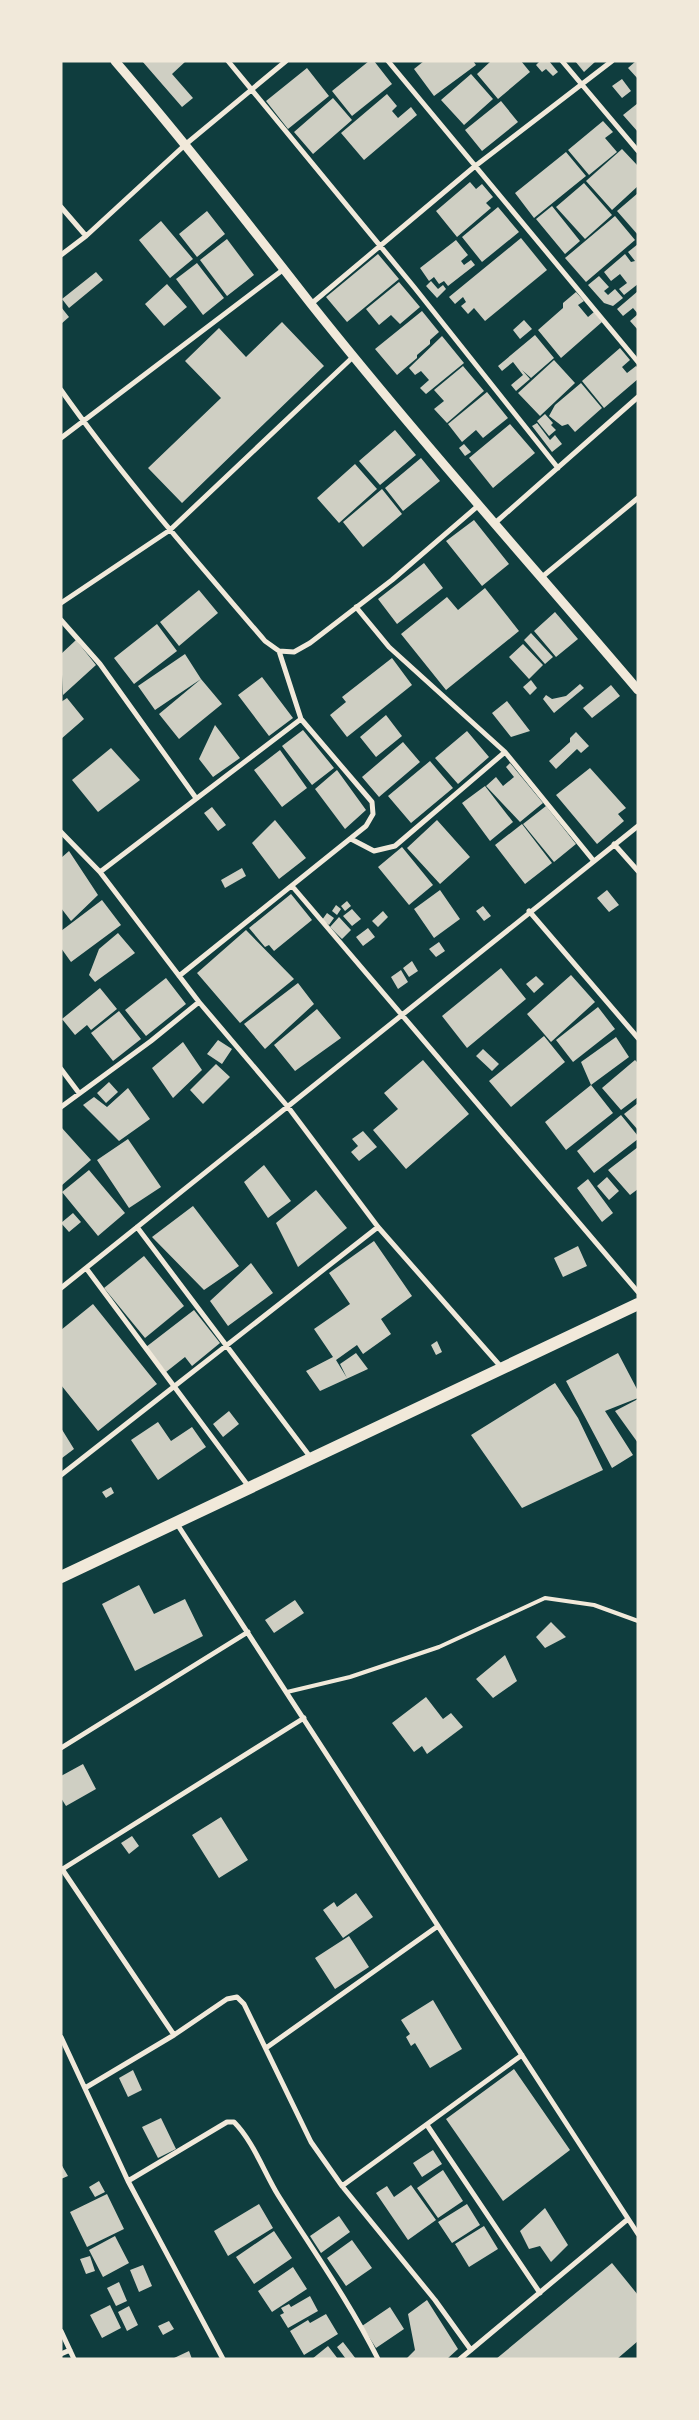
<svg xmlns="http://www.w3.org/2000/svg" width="699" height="2420" font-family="Raleway,sans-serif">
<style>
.building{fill:#cfcfc3}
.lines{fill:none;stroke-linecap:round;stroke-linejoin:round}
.service{stroke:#f1e9da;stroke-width:4}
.minor{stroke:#f1e9da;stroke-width:5}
.tertiary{stroke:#f1e9da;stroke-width:9}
.primary{stroke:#f1e9da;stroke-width:12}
</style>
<rect width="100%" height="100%" fill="#0f3d3e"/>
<!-- building -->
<path class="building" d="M142,61H186L172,74L193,98L182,107Z
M369,61H374L392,84L352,116L332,91Z
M424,61H473L476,65L434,96L414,69Z
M491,61H521L530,72L498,99L477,74Z
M540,61H549L558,72L553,76L546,69L542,72L536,65Z
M575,61H596L584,72Z
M636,61H638V79L628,68Z
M307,68L329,96L288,129L266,101Z
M471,74L493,99L464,125L441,100Z
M622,79L631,91L622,98L612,86Z
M387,94L397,106L392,111L398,118L411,107L417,115L364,160L341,133Z
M333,98L352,120L313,154L294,132Z
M501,101L518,122L482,151L465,130Z
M638,103V132L623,115Z
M603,121L613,132L605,138L617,152L589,175L568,150Z
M622,149L638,166V186L612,210L586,181Z
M566,152L586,176L534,218L515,193Z
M470,182L476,189L482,184L493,197L486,203L491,208L457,237L436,211Z
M584,183L612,215L585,239L556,207Z
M638,193V235L617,211Z
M552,206L580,241L565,254L536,219Z
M498,207L519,232L482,262L462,237Z
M207,211L225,234L197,257L179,234Z
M615,216L635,240L586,282L565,258Z
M161,221L193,259L170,278L139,240Z
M521,238L547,270L485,321L474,308L468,314L461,306L466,302L463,297L455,304L449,297Z
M227,239L254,275L227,296L200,260Z
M456,240L468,255L461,261L464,265L471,260L475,265L448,286L444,281L439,284L434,277L429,281L420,268Z
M638,244V284L624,295L619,289L627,283L620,274L611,281L604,272L625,254L631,262L635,261L628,252Z
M378,254L399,279L347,322L326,297Z
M197,263L224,298L203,315L176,279Z
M96,272L103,280L69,308L62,299Z
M599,276L609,287L604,291L608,295L615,289L623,298L613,306L604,303L588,285Z
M431,281L438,289L443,285L446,289L437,298L426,286Z
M399,282L420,307L400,324L391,315L379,325L366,309Z
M167,284L187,307L164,326L145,304Z
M638,291V314L633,308L623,316L617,309Z
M576,292L584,301L578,305L588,317L594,312L602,322L561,358L538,330L563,308V303Z
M61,307L69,317L61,324Z
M422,311L439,332L430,340V344L417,355V358L397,375L375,349Z
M638,314V330L630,321Z
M524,320L532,329L520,339L513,330Z
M282,322L324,366L182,503L148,468L221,398L185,361L219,328L246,357Z
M535,335L554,358L531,378L522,370L530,379L516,391L511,385L523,375L513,362L502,371L498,366Z
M442,336L464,363L426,394L420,388L429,380L421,371L415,375L409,368Z
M620,348L630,360L622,367L627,373L636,366L638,368V379L604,408L582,381Z
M554,360L575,383L540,416L518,393Z
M463,366L484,391L447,423L434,409L444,401L434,390Z
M581,383L602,408L575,432L568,424L562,426L549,416L555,405Z
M487,392L508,418L483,438L476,430L462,442L448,424Z
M545,414L553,423L551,425L556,430L549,436L537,421Z
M537,423L550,440L555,435L562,444L552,452L532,426Z
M510,424L535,453L493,488L469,458Z
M395,430L416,455L380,485L359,461Z
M464,444L471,452L465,456L459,448Z
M421,458L440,481L403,511L385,488Z
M355,464L377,489L339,523L317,498Z
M382,489L402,514L363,547L343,522Z
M474,520L509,564L482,586L446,541Z
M424,563L443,588L397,624L378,599Z
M485,588L519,631L446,690L401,634L447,597L458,610Z
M199,590L218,613L179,646L160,622Z
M555,612L578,639L556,657L534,631Z
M157,624L177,651L134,684L114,658Z
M531,633L553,657L545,664L524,640Z
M76,640L96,665L63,695L61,654Z
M523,644L543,665L529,679L509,657Z
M185,654L201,679L155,710L138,686Z
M392,658L412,685L347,737L330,715L346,702L342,697Z
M262,677L293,718L269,736L238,695Z
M201,679L222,704L179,739L159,714Z
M531,680L537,688L530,695L523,687Z
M580,684L584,688L554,713L543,699L546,695L552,699L566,696Z
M611,685L620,696L592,718L583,708Z
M67,698L84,719L61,739V702Z
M507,701L530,731L511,737L492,713Z
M386,715L402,736L376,757L360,737Z
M215,725L240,758L213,777L199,759Z
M303,730L334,768L312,785L282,746Z
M467,731L489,757L458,784L435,758Z
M576,732L589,746L581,753L577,749L556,769L549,761L570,742V738Z
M403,742L420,762L379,797L362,777Z
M111,748L140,780L98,812L72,780Z
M280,750L307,788L282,807L254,770Z
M430,761L453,788L411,823L388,796Z
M510,763L543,803L520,822L486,786L496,777L503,786L514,777L506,767Z
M590,768L626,808L618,814L624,821L597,844L556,795Z
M337,770L366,810L345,829L315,789Z
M485,786L513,822L490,841L462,803Z
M546,806L576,844L554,862L523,824Z
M212,807L226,825L218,831L204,813Z
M275,820L306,858L279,879L252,843Z
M437,820L470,857L440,884L407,848Z
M522,824L552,863L525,884L495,845Z
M402,847L433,885L409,905L378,867Z
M69,851L98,895L71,921L61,908V858Z
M242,868L246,876L225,888L221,880Z
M440,890L460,919L434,938L414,909Z
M607,890L619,905L609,912L597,898Z
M291,894L312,920L274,951L269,945L265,947L249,928Z
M102,900L121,925L71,962L61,948V931Z
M347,901L351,906L345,911L341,906Z
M336,905L341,909L337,915L332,911Z
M483,906L491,916L484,921L476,911Z
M352,909L361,919L352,926L343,916Z
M383,911L388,917L378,927L372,921Z
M327,913L334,918L329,925L322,920Z
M339,917L351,930L342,939L330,927Z
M368,928L375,937L363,946L356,937Z
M246,930L294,979L240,1023L197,973Z
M118,933L135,953L95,982L89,975L99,949Z
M439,942L445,951L436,957L429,949Z
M412,961L418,971L409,977L403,968Z
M501,968L526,999L467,1048L442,1016Z
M401,970L408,982L398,989L391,977Z
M571,975L595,1002L551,1042L527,1014Z
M536,976L544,984L534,993L526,984Z
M166,978L186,1004L146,1036L125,1010Z
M298,983L314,1004L265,1049L244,1024Z
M100,988L117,1009L91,1030L87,1025L75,1035L62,1019Z
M598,1007L615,1029L573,1062L556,1040Z
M317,1009L341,1038L295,1071L274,1045Z
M119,1011L141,1039L113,1061L91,1033Z
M544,1036L565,1062L511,1107L489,1081Z
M616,1037L629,1057L591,1085L613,1113L566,1150L545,1122L591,1085L581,1062Z
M218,1040L232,1049L222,1064L207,1054Z
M183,1042L202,1070L173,1098L152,1068Z
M483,1049L499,1064L492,1071L476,1056Z
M423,1060L469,1114L406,1169L373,1130L398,1109L384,1093Z
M635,1060L638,1063V1097L621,1110L602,1088Z
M216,1064L230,1077L203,1104L190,1090Z
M109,1082L118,1092L106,1103L97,1093Z
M128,1088L150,1119L119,1141L83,1105L94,1097L107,1107Z
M638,1103V1130L624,1114Z
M621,1115L638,1136V1139L594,1173L577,1151Z
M61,1127L91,1160L61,1186Z
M363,1131L377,1147L359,1161L351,1152L358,1146L352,1139Z
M128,1139L161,1187L129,1208L97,1160Z
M638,1147V1189L630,1195L608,1170Z
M264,1165L291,1201L268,1218L244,1182Z
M89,1170L125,1213L98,1236L62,1192Z
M607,1177L619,1191L609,1200L597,1186Z
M588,1179L613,1213L602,1222L577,1188Z
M316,1190L347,1228L298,1267L276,1223Z
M193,1206L239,1266L204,1290L152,1237Z
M73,1213L81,1222L69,1232L61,1223Z
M374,1241L412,1296L381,1319L391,1334L363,1354L357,1345L336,1360L347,1378L340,1364L356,1353L368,1369L320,1391L306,1371L333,1357L314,1329L350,1304L329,1273Z
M578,1246L587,1266L563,1277L554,1258Z
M144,1256L184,1306L145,1338L104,1288Z
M251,1263L273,1293L228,1326L210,1301Z
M93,1304L157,1384L98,1431L61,1385V1330Z
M194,1310L220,1343L192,1366L185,1357L166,1372L146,1347Z
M437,1341L442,1352L436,1355L431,1345Z
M618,1353L638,1391V1398L605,1411L633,1455L612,1468L566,1381Z
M555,1383L578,1418L603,1470L522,1508L471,1435Z
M638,1399V1443L615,1411Z
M229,1411L239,1424L223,1437L213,1424Z
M158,1422L171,1441L192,1427L206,1447L158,1480L131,1440Z
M61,1428L74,1449L62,1458L61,1457Z
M111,1487L114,1493L106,1498L102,1492Z
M139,1585L154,1614L185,1599L203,1636L135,1671L102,1604Z
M295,1600L304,1613L274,1633L265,1620Z
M551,1622L566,1637L545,1648L536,1637Z
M505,1655L517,1681L493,1698L476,1679Z
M426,1697L443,1719L451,1713L463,1727L427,1754L422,1746L414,1752L392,1723Z
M83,1764L96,1789L66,1806L61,1798V1776Z
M221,1817L248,1860L219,1878L192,1835Z
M132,1836L139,1846L129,1854L121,1843Z
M356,1893L373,1917L343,1938L323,1910L334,1902L337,1907Z
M349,1936L369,1967L335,1989L315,1958Z
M433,2000L462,2049L430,2068L415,2043L411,2046L406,2037L410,2034L401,2020Z
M514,2069L570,2150L503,2201L446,2119Z
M133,2070L142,2090L128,2097L119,2078Z
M161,2118L176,2149L158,2158L142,2127Z
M433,2150L442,2164L422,2177L413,2163Z
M61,2164L68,2176L61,2179Z
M443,2170L463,2201L438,2218L417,2188Z
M99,2181L105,2192L95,2197L89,2187Z
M411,2185L436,2220L408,2240L376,2193L387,2186L394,2197Z
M107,2194L124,2229L87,2247L70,2212Z
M259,2204L273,2228L228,2256L214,2231Z
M467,2204L480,2225L452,2243L438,2222Z
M545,2208L568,2245L551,2262L540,2246L529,2249L520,2231Z
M339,2216L350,2232L321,2253L310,2236Z
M484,2226L498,2249L469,2267L455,2244Z
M274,2231L292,2258L254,2284L236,2257Z
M115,2236L129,2263L103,2277L89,2250Z
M352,2240L372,2268L346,2286L327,2258Z
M90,2256L95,2271L86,2274L80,2259Z
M612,2263L638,2295V2341L617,2359H496Z
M143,2265L152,2286L139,2292L130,2270Z
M293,2267L307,2289L272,2312L258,2291Z
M119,2282L127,2301L116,2306L107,2288Z
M310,2296L318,2311L288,2328L280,2315L284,2313L281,2308L289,2304L291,2307Z
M427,2300L458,2349L447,2359H406L415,2350L408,2314Z
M110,2305L121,2328L102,2338L90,2315Z
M129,2306L138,2325L127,2331L118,2312Z
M390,2307L404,2329L376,2348L362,2326Z
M326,2314L338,2334L304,2355L290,2331L308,2320L310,2323Z
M169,2321L174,2329L163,2335L158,2326Z
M343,2342L356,2359H346L337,2347Z
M328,2346L338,2359H312Z
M189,2351L192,2359H172Z"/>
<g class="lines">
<!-- service -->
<path class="service" d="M287,1692L350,1677L439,1647L545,1598L594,1605L638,1621"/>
<!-- minor -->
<path class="minor" d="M228,61L414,287L558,468
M388,61L638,362
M562,61L638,151
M61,207L86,236
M61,255L86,236L186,144L286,61
M311,304L474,167L612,61
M61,390C123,478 195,559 265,641L279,651L294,652L310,643L392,580L479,505
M61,438L284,269
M495,523L638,397
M542,577L638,498
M61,603L170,530L354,356
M356,607L389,647L505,752L593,860
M61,620L100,664L196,798
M61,832L100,872L199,1002L288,1107L378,1227L502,1368
M351,839L374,851L395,846L505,752
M614,844L638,871
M100,872L301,719L279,651
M292,886L638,1292
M529,911L638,1038
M179,976L366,826L373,814L372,802L301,719
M61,1069L79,1093
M61,1107L151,1041L199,1002
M137,1227L311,1458
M86,1268L249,1487
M61,1288L638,826
M61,1475L378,1227
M177,1524L638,2234
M61,1748L248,1632
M62,1869L174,2035L227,1999L237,1997L244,2004L311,2142L342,2186
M61,1870L304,1718
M61,2037L128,2181L223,2359
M266,2048L438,1926
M85,2088L174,2035
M427,2125L540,2293
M128,2181L227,2122H234C253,2141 264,2172 278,2195C312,2249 349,2301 378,2359
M61,2331L74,2359
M471,2350L435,2300L342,2186L522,2055
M61,2354L70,2350
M460,2359L628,2219"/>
<!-- tertiary -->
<path class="tertiary" d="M115,61C183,140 247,222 311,304C416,436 529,562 638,690"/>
<!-- primary -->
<path class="primary" d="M61,1577L638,1304"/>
</g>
<!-- border -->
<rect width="699" height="2420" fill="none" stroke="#f1e9da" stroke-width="125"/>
</svg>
